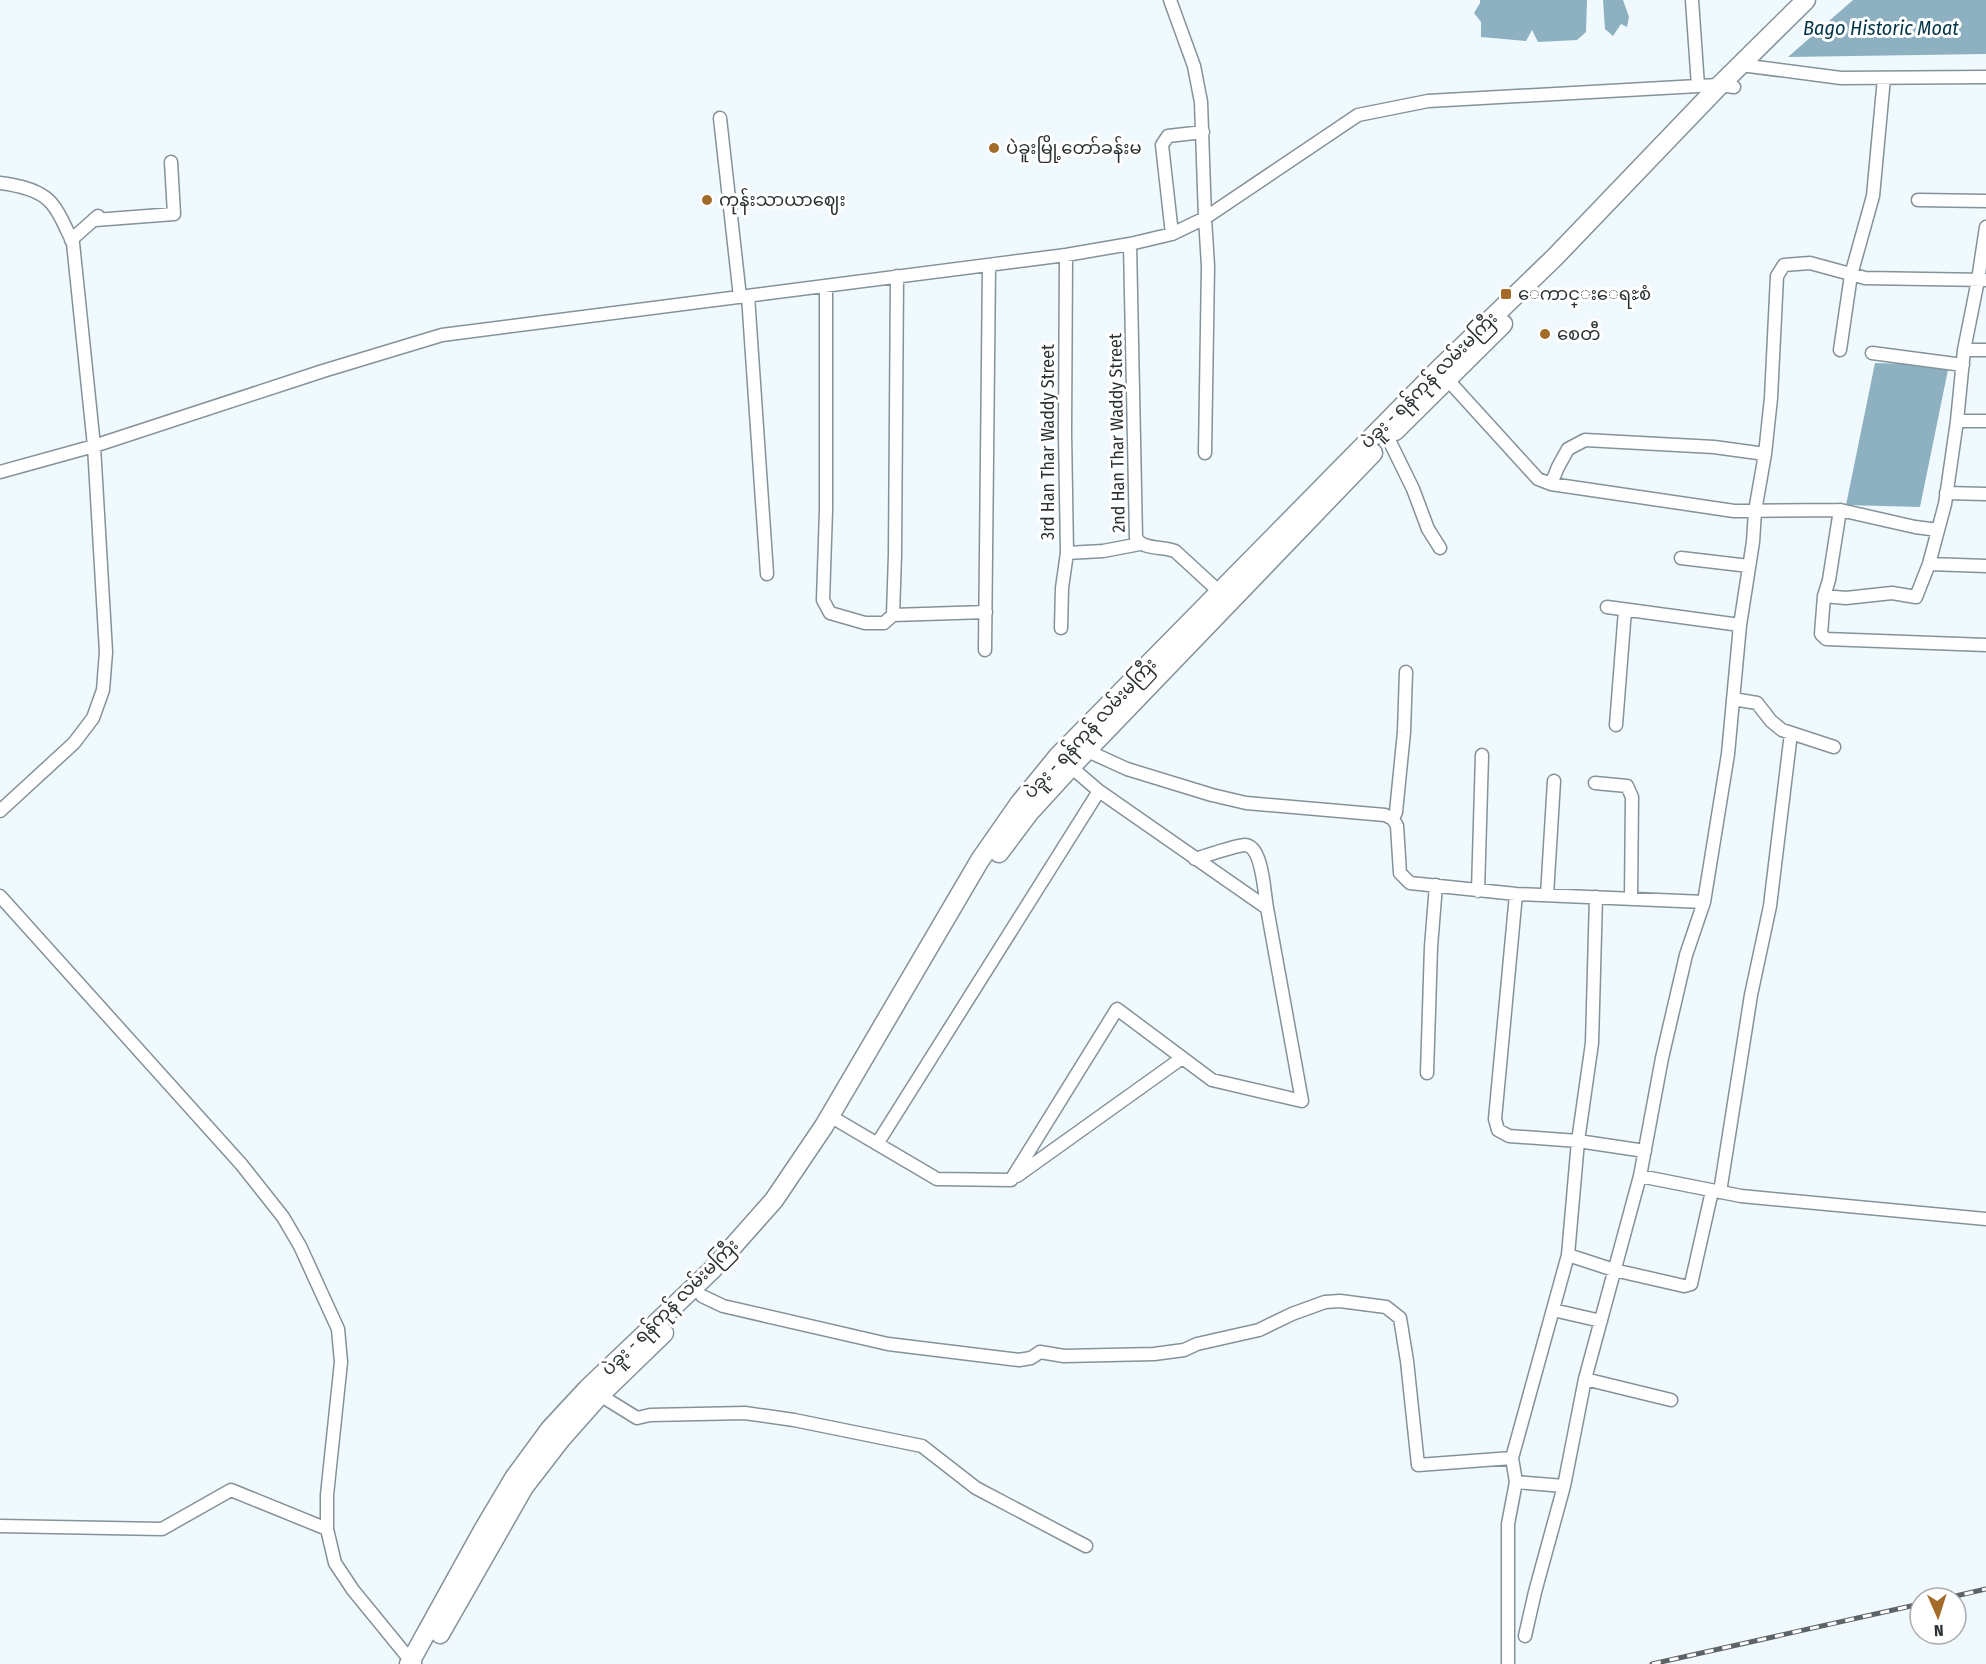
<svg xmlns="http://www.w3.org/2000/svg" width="1986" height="1664" font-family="'Fira Sans Condensed','Noto Sans Myanmar',sans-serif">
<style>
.water{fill:#8db1c1}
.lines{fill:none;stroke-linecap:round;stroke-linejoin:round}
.minor-casing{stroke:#849299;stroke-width:15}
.highway-casing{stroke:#849299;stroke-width:21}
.minor{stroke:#fff;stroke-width:12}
.highway{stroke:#fff;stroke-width:18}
.rail-casing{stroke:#5d6366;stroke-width:5}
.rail{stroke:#fff;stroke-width:3;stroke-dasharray:9;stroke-linecap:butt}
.poi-dot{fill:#a46a29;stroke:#fff;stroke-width:2}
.labels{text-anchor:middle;stroke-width:6;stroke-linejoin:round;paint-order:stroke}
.poi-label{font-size:18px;fill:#2b3133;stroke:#fff;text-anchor:start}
.street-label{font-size:18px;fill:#2b3133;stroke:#fff}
.water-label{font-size:20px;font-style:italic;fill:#003648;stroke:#fff}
</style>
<rect width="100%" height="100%" fill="#f0f9fe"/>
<!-- water -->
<path class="water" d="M1480,0H1587L1586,32L1577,40L1538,42L1532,30L1526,41L1481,37V22L1474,13L1480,3Z
M1603,0H1623L1629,17L1627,27L1621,24L1613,36L1605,29Z
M1853,0H1986V54L1788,57Z
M1875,363L1949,365L1920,507L1846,505Z"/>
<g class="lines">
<defs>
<path id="minor" d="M1170,0L1194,66L1201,102L1205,218L1208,266L1205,453
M1692,0L1698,86
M1741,65L1841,78L1986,77
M720,118L740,297
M0,183C15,185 33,188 46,198C58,207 66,229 73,243L94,446L106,652L103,690L93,718L74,743L0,811
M1918,200L1986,201
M95,220L174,214L171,162
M1986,227L1978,280L1964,350L1957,421L1945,504L1929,564L1986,566
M1172,234L1162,145L1168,136L1203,132
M71,240L98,216
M1130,244L1136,538C1143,550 1162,546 1175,551L1225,597
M826,286V510L823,600L830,613L865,623H884L893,615L895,555L897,276
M748,296L767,574
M1840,350L1851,275L1873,196L1884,78
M1964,350H1986
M1872,353L1963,365
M1447,379L1538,479L1551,484L1734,511L1840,510L1915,527L1938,530
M1957,421H1986
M1388,438L1413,489L1428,529L1440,548
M0,472L94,446L323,371L442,335L1066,255L1130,244L1172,234L1205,218L1358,115L1428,101L1698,86L1720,85L1734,87
M1551,484L1558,467L1568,449L1585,440L1714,447L1765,454
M1946,493L1986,494
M1840,510L1829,580L1824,596L1846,598L1892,593L1916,597L1929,564
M1067,553L1103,551L1140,544
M1681,558L1749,566
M1824,596L1821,634L1826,639L1986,645
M1607,607L1740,625
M893,615L986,612
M1061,628L1062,588L1067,553L1065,433L1066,255
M985,650L989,265
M1733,699L1757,703L1771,721L1782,730L1834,747
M1616,725L1625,610
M1081,748L1127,769L1212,795L1246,803L1385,815L1393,819L1397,826L1400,873L1410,883L1516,894L1704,902
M1595,783L1627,786L1632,797L1631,899
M1393,819L1396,812L1404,732L1406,672
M1195,859C1205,856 1237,845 1245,845C1263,846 1264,893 1267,908
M1478,891L1482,755
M1516,894L1495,1119L1498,1130L1509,1136L1578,1141L1645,1151
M1547,895L1554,781
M0,896L241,1164L283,1217L300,1246L338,1329L341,1362L327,1495V1529L335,1563L353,1590L411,1661L415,1663
M1427,1073L1431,947L1436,885
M830,1116L937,1179L1011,1180L1117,1009L1212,1080L1302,1101L1267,908L1099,791L1071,767
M877,1144L1099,791
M1017,1176L1182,1058
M1640,1176L1741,1196L1986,1219
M1720,1192L1751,995L1770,906L1791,733
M1568,1255L1614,1270L1684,1286L1691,1284L1712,1191
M702,1296L723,1306L888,1344L1019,1360L1031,1358L1040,1352L1064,1356L1154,1354L1184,1350L1197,1344L1259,1330L1292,1314L1325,1302L1340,1301L1386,1307L1400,1318L1407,1361L1418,1465L1512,1458
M1553,1310L1601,1321
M1585,1379L1671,1400
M595,1392L637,1418L650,1415L745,1413L794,1420L922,1446L976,1488L1086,1546
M1516,1482L1564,1486
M0,1526L162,1529L231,1490L327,1529
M1525,1636L1535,1592L1564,1486L1585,1379L1640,1176L1662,1058L1686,955L1704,902L1728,754L1740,625L1753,542L1755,511L1765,454L1771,398L1777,276L1784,265L1810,263L1865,278L1986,280
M1508,1664V1524L1516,1482L1512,1458L1568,1255L1578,1141L1592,1043L1596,897"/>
<path id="highway" d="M1395,431L1503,324
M999,853L1029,813L1071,767L1373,453
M440,1634L524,1487L561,1439L600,1395L664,1333
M409,1664L482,1532L514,1478L550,1429L588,1388L712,1270L774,1200L824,1126L980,860L1019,804L1059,755L1437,371L1555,257L1720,85L1806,0"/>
</defs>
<!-- minor casing -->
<use href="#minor" class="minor-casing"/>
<!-- highway casing -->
<use href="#highway" class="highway-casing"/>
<!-- minor -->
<use href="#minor" class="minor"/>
<!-- highway -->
<use href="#highway" class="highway"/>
<defs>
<path id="rail" d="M1947,1598L1986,1589
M1652,1664L1920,1604"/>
</defs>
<!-- rail casing -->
<use href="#rail" class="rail-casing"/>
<!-- rail -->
<use href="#rail" class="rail"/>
</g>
<!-- markers -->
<g class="poi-dot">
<circle cx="994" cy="148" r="6"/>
<circle cx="707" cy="200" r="6"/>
<rect x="1500" y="288" width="12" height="12" rx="3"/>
<circle cx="1545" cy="334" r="6"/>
</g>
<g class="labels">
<!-- poi labels -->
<g class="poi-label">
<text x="1006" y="154">ပဲခူးမြို့တော်ခန်းမ</text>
<text x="719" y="206">ကုန်းသာယာဈေး</text>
<text x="1518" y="300">ေကာင္းေရႊစံ</text>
<text x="1557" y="340">စေတီ</text>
</g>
<!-- street labels -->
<g class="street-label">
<text transform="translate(1429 380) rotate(-45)" y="6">ပဲခူး - ရန်ကုန် လမ်းမကြီး</text>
<text transform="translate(1117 433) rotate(-91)" y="6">2nd Han Thar Waddy Street</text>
<text transform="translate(1048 442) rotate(-90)" y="6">3rd Han Thar Waddy Street</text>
<text transform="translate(1090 728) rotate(-47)" y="6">ပဲခူး - ရန်ကုန် လမ်းမကြီး</text>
<text transform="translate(670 1307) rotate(-45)" y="6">ပဲခူး - ရန်ကုန် လမ်းမကြီး</text>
</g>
<!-- water labels -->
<g class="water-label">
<text x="1881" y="35">Bago Historic Moat</text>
</g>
</g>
<!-- north arrow -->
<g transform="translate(1938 1616) rotate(177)"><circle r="28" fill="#ffffff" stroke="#aaadad" stroke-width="1.5"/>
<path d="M0-4.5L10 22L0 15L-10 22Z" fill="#a46a29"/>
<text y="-9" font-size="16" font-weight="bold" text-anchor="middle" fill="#2b3133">N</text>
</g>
</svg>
